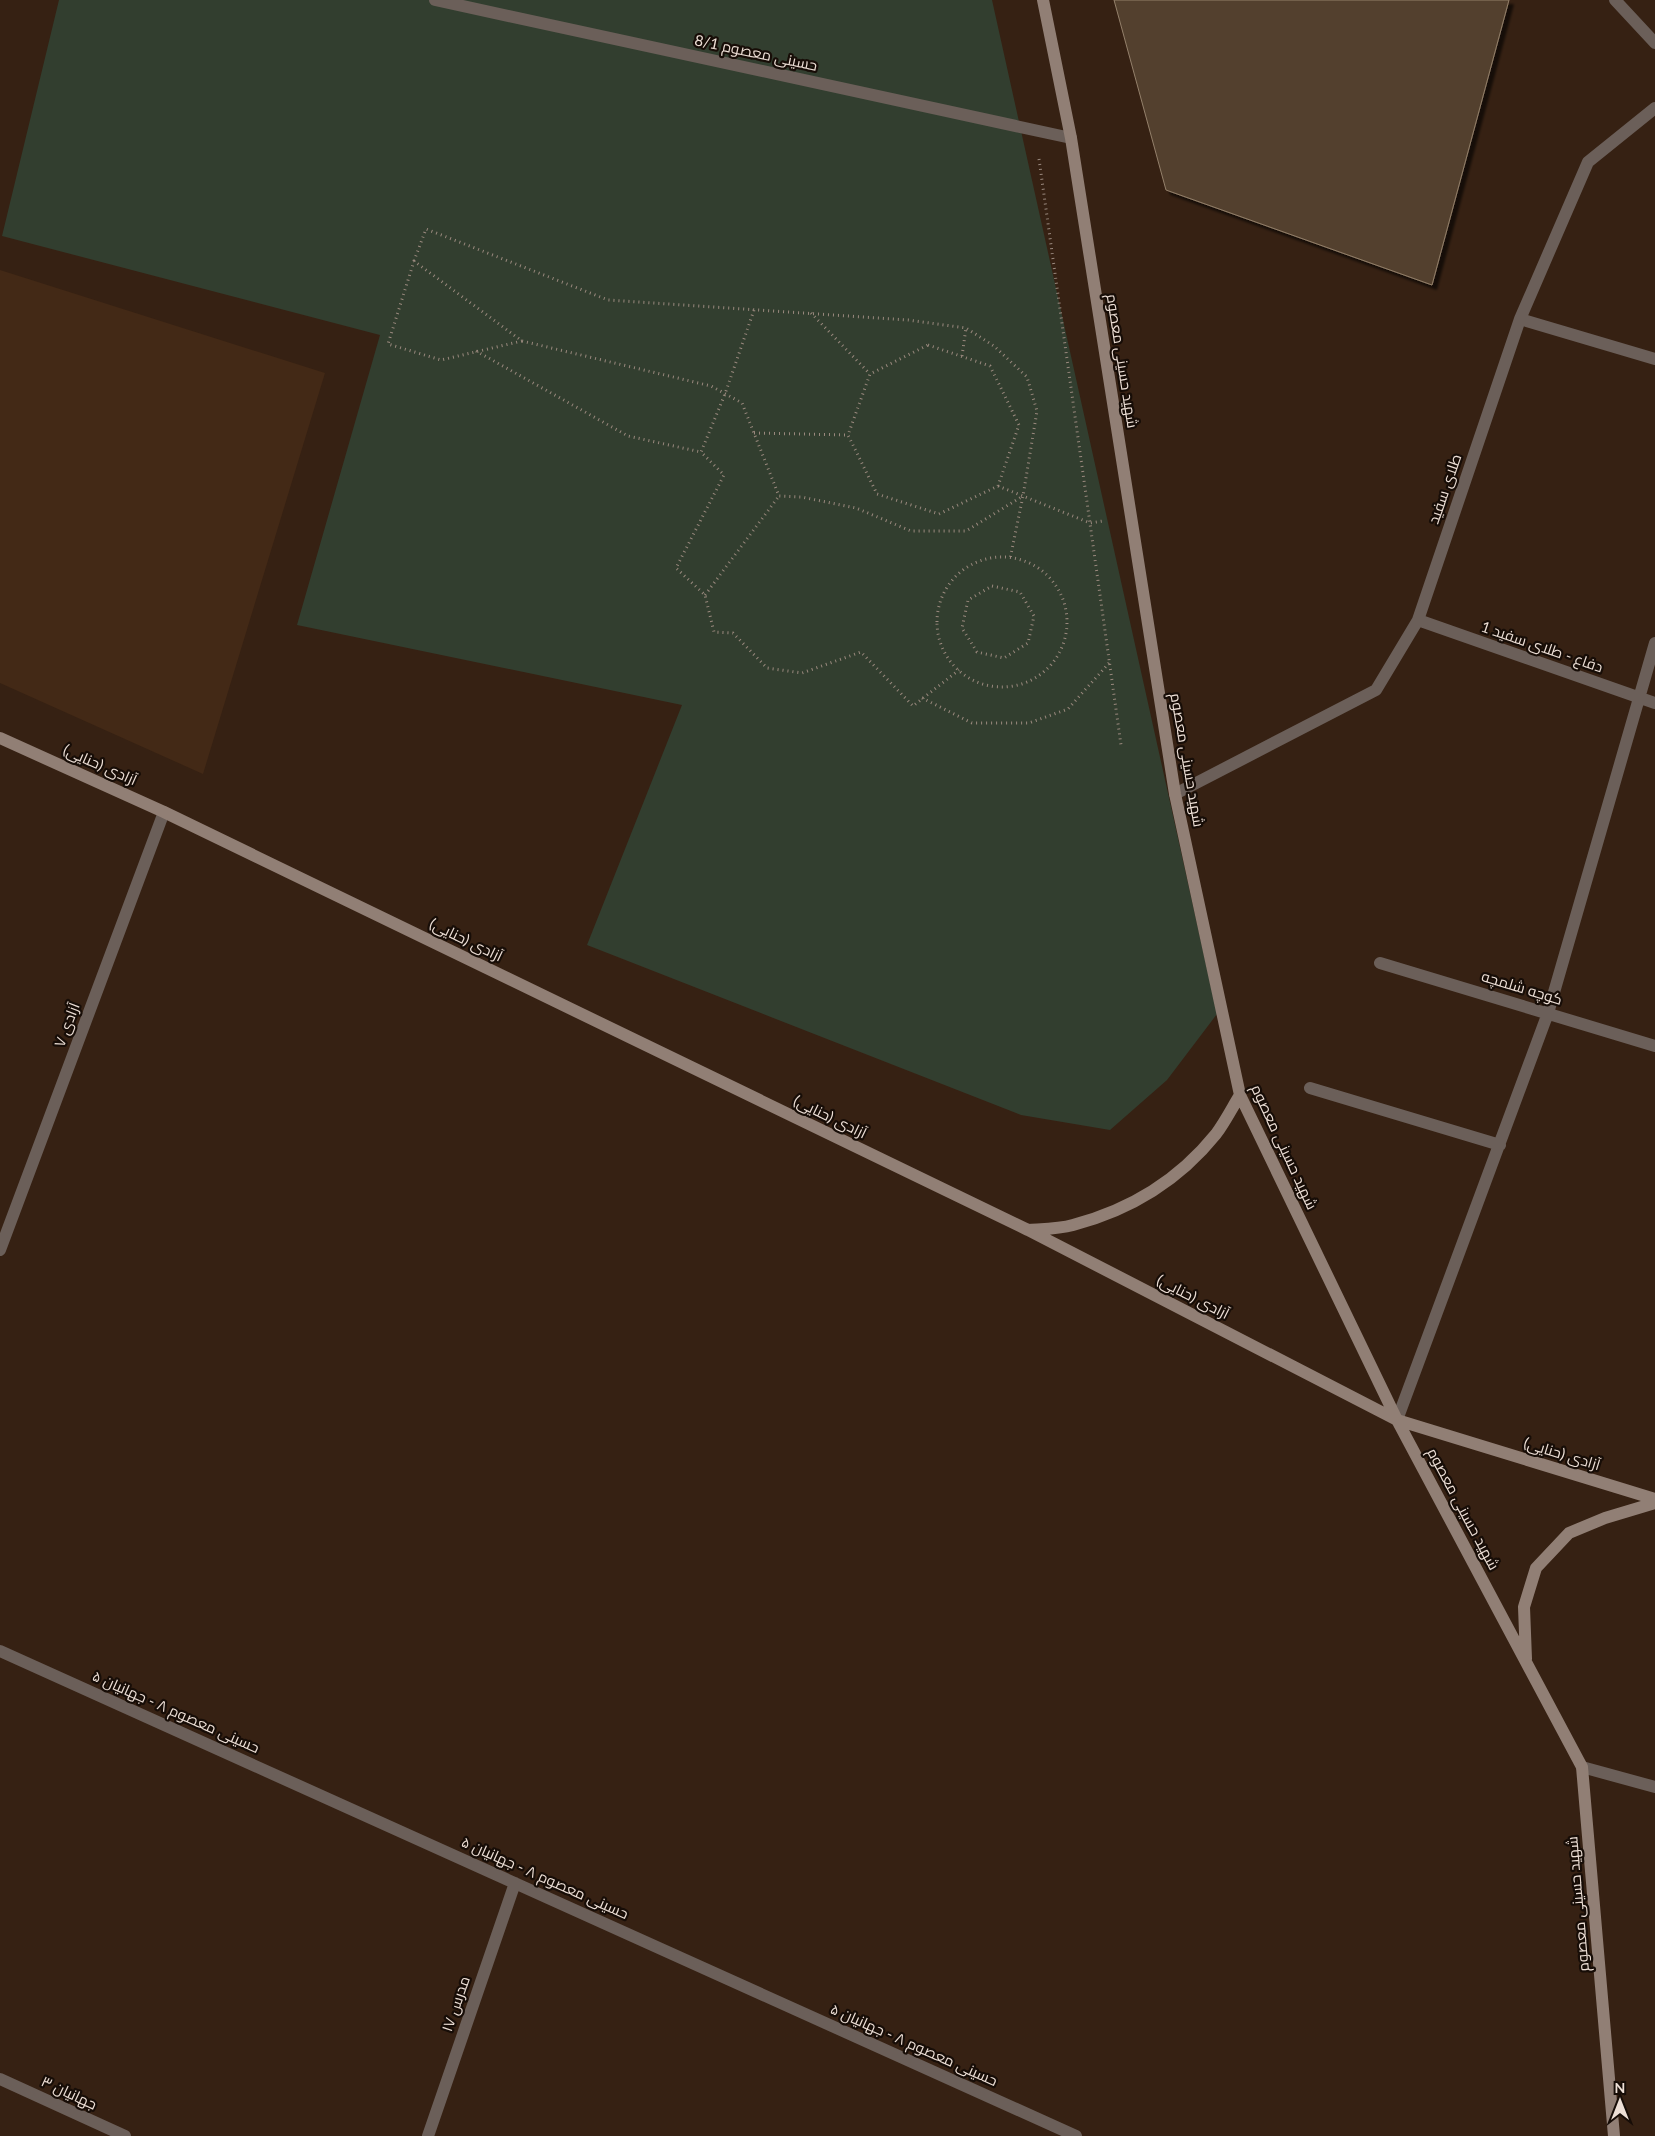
<svg xmlns="http://www.w3.org/2000/svg" width="1655" height="2136" font-family="Lato,Cairo,sans-serif">
<style>
.built{fill:#432916}
.green{fill:#323e2f}
.building{fill:#53412e;stroke:#94806b;filter:url(#shadow)}
.lines{fill:none;stroke-linecap:round;stroke-linejoin:round}
.path{stroke:#9a897e;stroke-width:3;stroke-dasharray:1 4;stroke-linecap:butt}
.minor{stroke:#6b5f59;stroke-width:12}
.secondary{stroke:#917f75;stroke-width:12}
.labels{text-anchor:middle;stroke-width:4.5;stroke-linejoin:round;paint-order:stroke}
.street-label{font-size:15px;fill:#eddfd6;stroke:#170d07}
</style>
<defs>
<filter id="shadow"><feDropShadow dx="4.5" dy="4.5" stdDeviation="1" flood-color="#0009"/></filter>
</defs>
<rect width="100%" height="100%" fill="#362113"/>
<!-- built -->
<path class="built" d="M0,270L325,373L203,774L0,683Z"/>
<!-- green -->
<path class="green" d="M59,0H992L1217,1014L1167,1080L1110,1130L1021,1115L587,945L682,705L297,625L380,335L2,236Z"/>
<!-- building -->
<path class="building" d="M1114,0H1509L1432,285L1166,190Z"/>
<g class="lines">
<!-- path -->
<path class="path" d="M1039,159L1121,745
M414,261L426,229L608,300L908,320L966,328L994,346L1027,377L1037,411L1023,496L1010,559
M754,310L725,394L701,452L724,475L676,568L705,595L714,632L733,633L767,668L802,673L861,652L913,706L959,670
M811,313L870,374
M522,341L441,360L388,344L414,261L522,341L711,386L742,403L779,496L801,497L856,508L911,531H966L1023,496
M928,345L990,366L1019,425L998,486L939,514L877,494L848,435L870,374Z
M476,351L628,436L701,452
M962,356L966,328
M754,433L848,435
M998,486L1090,523L1103,521
M937 622a65 65 0 1 1 130 0a65 65 0 1 1-130 0Z
M992,586L1020,592L1034,616L1028,643L1004,658L977,652L962,628L968,600Z
M705,595L779,496
M922,698L972,723H1029L1068,709L1109,663"/>
<!-- minor -->
<path class="minor" d="M435,0L1071,138
M1615,0L1655,43
M1520,319L1655,359
M1418,620L1655,703
M1175,794L1376,690L1418,620L1520,319L1588,162L1655,108
M1380,963L1655,1046
M1310,1088L1500,1145
M0,1250L164,812
M1397,1420L1548,1013L1655,643
M0,1651L1076,2136
M1582,1767L1655,1787
M0,2079L125,2136
M428,2136L515,1883"/>
<!-- secondary -->
<path class="secondary" d="M1043,0L1071,138L1175,794L1240,1095L1397,1420L1582,1767L1614,2136
M0,738L164,812L1028,1230L1397,1420L1655,1499
M1028,1230C1043,1229 1059,1229 1073,1225C1130,1210 1179,1180 1216,1134C1225,1122 1232,1108 1240,1095
M1526,1659L1524,1607L1536,1568L1569,1533L1605,1518L1655,1503"/>
</g>
<g class="labels">
<!-- street labels -->
<g class="street-label">
<text transform="translate(756 53) rotate(12)" y="5">حسینی معصوم 8/1</text>
<text transform="translate(1122 361) rotate(81)" y="5">شهید حسینی معصوم</text>
<text transform="translate(1445 489) rotate(-71)" y="5">طلای سفید</text>
<text transform="translate(1542 647) rotate(19)" y="5">دفاع - طلای سفید 1</text>
<text transform="translate(1187 760) rotate(80)" y="5">شهید حسینی معصوم</text>
<text transform="translate(100 765) rotate(24)" y="5">آزادی (حنایی)</text>
<text transform="translate(466 940) rotate(26)" y="5">آزادی (حنایی)</text>
<text transform="translate(1522 988) rotate(17)" y="5">کوچه شلمچه</text>
<text transform="translate(67 1025) rotate(-69)" y="5">آزادی ۷</text>
<text transform="translate(830 1117) rotate(26)" y="5">آزادی (حنایی)</text>
<text transform="translate(1284 1147) rotate(65)" y="5">شهید حسینی معصوم</text>
<text transform="translate(1193 1297) rotate(27)" y="5">آزادی (حنایی)</text>
<text transform="translate(1562 1454) rotate(17)" y="5">آزادی (حنایی)</text>
<text transform="translate(1463 1509) rotate(62)" y="5">شهید حسینی معصوم</text>
<text transform="translate(176 1712) rotate(24)" y="5">حسینی معصوم ۸ - جهانیان ۵</text>
<text transform="translate(545 1878) rotate(24)" y="5">حسینی معصوم ۸ - جهانیان ۵</text>
<text transform="translate(1578 1904) rotate(-95)" y="5">شهید حسینی معصوم</text>
<text transform="translate(456 2004) rotate(-71)" y="5">مدرس ۱۷</text>
<text transform="translate(914 2045) rotate(24)" y="5">حسینی معصوم ۸ - جهانیان ۵</text>
<text transform="translate(69 2093) rotate(25)" y="5">جهانیان ۳</text>
</g>
</g>
<!-- north arrow -->
<g transform="translate(1620 2101)" stroke="#170d07" stroke-width="4" paint-order="stroke">
<path d="M0-4L9 19L0 12L-9 19Z" fill="#eddfd6"/>
<text y="-8" font-size="14" font-weight="bold" text-anchor="middle" fill="#eddfd6">N</text>
</g>
</svg>
